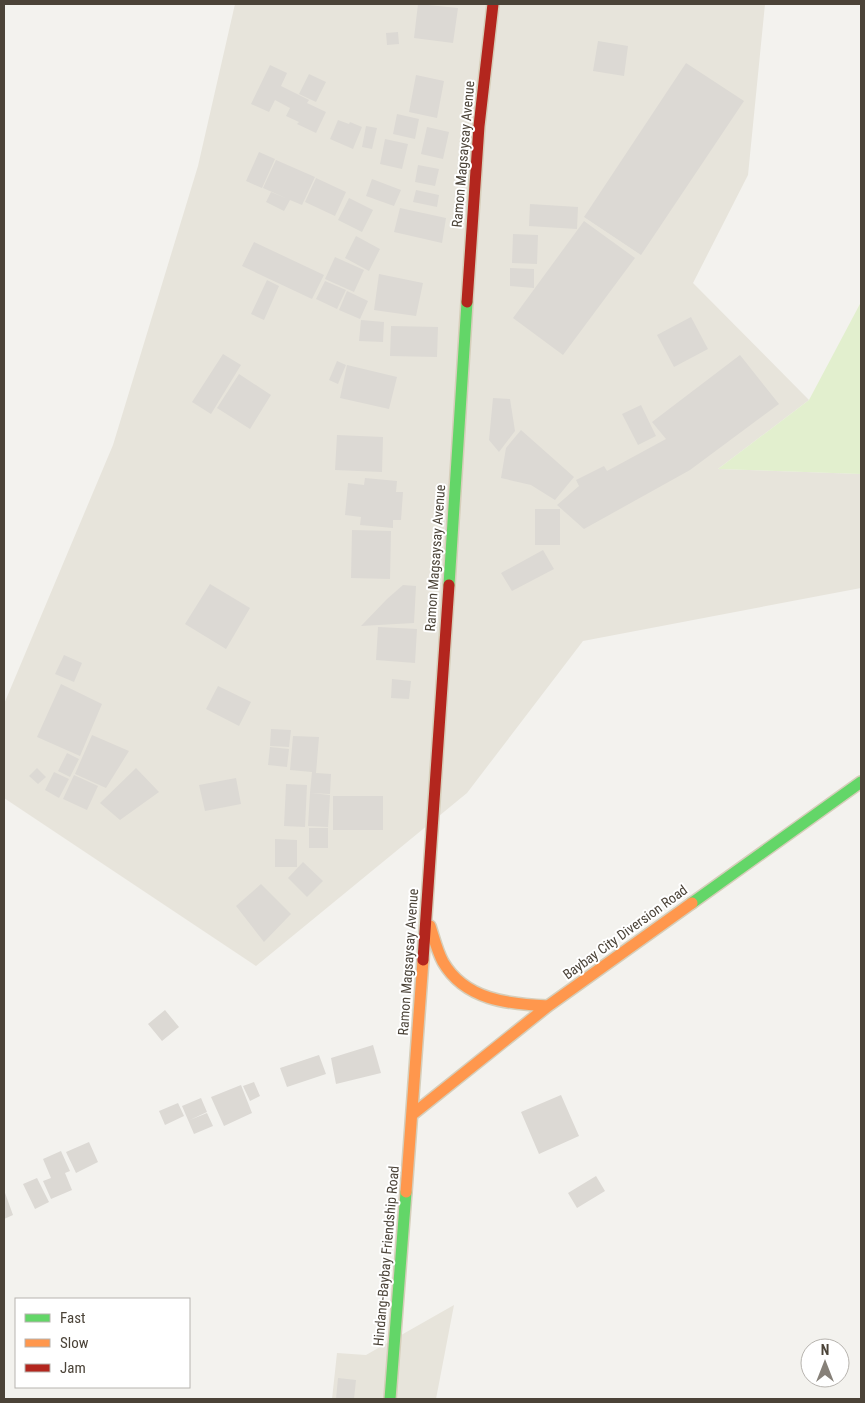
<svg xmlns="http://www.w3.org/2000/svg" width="865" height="1403" font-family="'Roboto Condensed',sans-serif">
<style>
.residential{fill:#e7e4db}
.green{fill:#e2efce}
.building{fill:#dcd9d4}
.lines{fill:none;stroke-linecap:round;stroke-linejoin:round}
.fast-casing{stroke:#d6ceba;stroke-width:14}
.slow-casing{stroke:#d6ceba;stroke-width:14}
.jam-casing{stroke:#d6ceba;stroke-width:14}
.fast{stroke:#63d668;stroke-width:11}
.slow{stroke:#ff974d;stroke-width:11}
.jam{stroke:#b3261e;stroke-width:11}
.labels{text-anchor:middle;stroke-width:4;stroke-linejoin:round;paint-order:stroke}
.street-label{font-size:14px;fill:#4b4338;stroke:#fff}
</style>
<rect width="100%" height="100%" fill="#f3f2ee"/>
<!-- residential -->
<path class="residential" d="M235,4H765L748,175L693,283L809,400L718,469L861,474V588L583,641L467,793L256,966L4,798V704L113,445L198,166Z
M454,1305L436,1399H332L337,1353L366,1355Z"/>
<!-- green -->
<path class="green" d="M861,302V474L718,469L809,400Z"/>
<!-- building -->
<path class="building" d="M418,4L458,8L453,43L414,38Z
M398,32L399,44L387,45L386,33Z
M598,41L628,46L624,76L593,71Z
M686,63L744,101L641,255L584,217Z
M270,65L287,73L281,86L309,100L307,103L326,112L316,133L297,124L299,122L286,116L290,108L275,100L269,112L251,104Z
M309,74L326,82L316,102L299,94Z
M416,75L444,81L437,118L409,112Z
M397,114L419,119L415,139L393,134Z
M338,120L349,124L350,122L362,127L353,149L330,139Z
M366,126L377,128L372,149L362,147Z
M427,127L449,132L443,159L421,154Z
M385,139L408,144L402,169L380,164Z
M259,152L275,159L262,188L246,181Z
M276,160L315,177L302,205L290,200L284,211L266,202L271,192L288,199L263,188Z
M418,165L439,169L435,186L415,182Z
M316,178L346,192L335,216L305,202Z
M372,179L401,190L394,206L366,196Z
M416,190L439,195L437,207L413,202Z
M349,198L373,210L362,232L338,220Z
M530,204L578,207L577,229L529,226Z
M400,208L446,218L442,243L394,232Z
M584,221L635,258L563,355L513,318Z
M513,234L538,235L537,264L512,263Z
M356,236L380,249L369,271L345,258Z
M254,242L324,275L312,299L242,266Z
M335,257L364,270L354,292L325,279Z
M510,268L534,269V288L510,286Z
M379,274L423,283L416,316L374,310Z
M267,280L279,286L264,320L251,314Z
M325,281L346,290L337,309L316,299Z
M347,291L368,301L360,319L339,310Z
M691,317L708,349L674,367L657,335Z
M361,320L384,322L383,342L359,341Z
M391,326L438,327L437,357L390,356Z
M223,354L241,365L211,414L192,402Z
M740,355L779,404L690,470L584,529L557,505L579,486L576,480L604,466L607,471L666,439L652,422Z
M337,361L346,365L338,384L329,380Z
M347,365L397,377L389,409L340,398Z
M239,374L271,395L250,429L217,408Z
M493,398L510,399L515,431L499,452L489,440Z
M641,405L656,436L638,445L622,414Z
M521,430L574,477L555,500L531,485L501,478L506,448Z
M337,435L383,437L382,472L335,470Z
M365,478L397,481L396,492H403L401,520H393V528L360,525L361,517L345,515L348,483L364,485Z
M535,509H560V545H535Z
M352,530L391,531L390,579L351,578Z
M543,550L554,569L512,591L501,573Z
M210,584L250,608L226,649L185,624Z
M403,585L416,586L414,623L361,626L387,599Z
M378,627L417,629L415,663L376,660Z
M64,655L82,663L74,682L55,674Z
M392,679L411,681L409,699L391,698Z
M61,684L102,704L80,756L37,737Z
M218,686L251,702L239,726L206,709Z
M271,729L291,730L289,747L270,746Z
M92,735L129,751L106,788L75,774Z
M293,736L319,737L316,773L331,774L330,794L310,793L312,772L290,770Z
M270,747L289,749L287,767L268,765Z
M67,753L79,759L70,777L58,771Z
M37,768L46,777L38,784L29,776Z
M136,768L159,792L120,820L100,803Z
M54,772L69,779L59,798L45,790Z
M74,775L98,786L87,810L63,799Z
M236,778L241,804L205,811L199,785Z
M286,784L307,785L305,827L284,826Z
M310,793L330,795L328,827L308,826Z
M333,796H383V830H333Z
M309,828H328V848H309Z
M275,839L297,840V867H275Z
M303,862L323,881L307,897L288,878Z
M261,884L291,914L264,942L236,906Z
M165,1010L179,1027L162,1041L148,1024Z
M373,1045L381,1073L336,1084L331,1058Z
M319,1055L326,1074L287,1087L280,1068Z
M254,1082L260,1096L250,1101L243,1086Z
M241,1085L252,1113L224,1126L211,1097Z
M561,1095L579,1136L539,1154L521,1112Z
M201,1098L207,1112L190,1120L207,1113L213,1126L194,1134L182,1106Z
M178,1103L184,1116L165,1125L159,1111Z
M89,1142L98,1162L76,1173L66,1152Z
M61,1151L70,1171L65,1173L72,1190L51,1199L43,1181L51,1178L43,1159Z
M596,1176L605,1191L577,1208L568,1193Z
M37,1178L49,1202L35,1209L23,1184Z
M4,1190L13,1215L4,1219Z
M338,1378L356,1380L354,1399H336Z"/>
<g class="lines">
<defs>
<path id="fast" d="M449,585L467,302
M692,903L861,782
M390,1399L406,1192"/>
<path id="slow" d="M430,926C434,938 437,951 443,962C465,1000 508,1004 548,1006
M413,1114L548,1006L692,903
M406,1192L423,960"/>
<path id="jam" d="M467,302L479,126L493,4
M423,960L449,585"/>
</defs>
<!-- fast casing -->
<use href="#fast" class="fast-casing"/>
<!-- slow casing -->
<use href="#slow" class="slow-casing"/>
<!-- jam casing -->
<use href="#jam" class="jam-casing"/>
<!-- fast -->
<use href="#fast" class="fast"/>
<!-- slow -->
<use href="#slow" class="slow"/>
<!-- jam -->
<use href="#jam" class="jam"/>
</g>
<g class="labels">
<!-- street labels -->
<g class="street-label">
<text transform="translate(463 154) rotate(-85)" y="5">Ramon Magsaysay Avenue</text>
<text transform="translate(435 558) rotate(-86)" y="5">Ramon Magsaysay Avenue</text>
<text transform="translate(625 932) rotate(-36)" y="5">Baybay City Diversion Road</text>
<text transform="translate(408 962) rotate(-86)" y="5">Ramon Magsaysay Avenue</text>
<text transform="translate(386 1256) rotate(-85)" y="5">Hindang-Baybay Friendship Road</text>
</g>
</g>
<!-- border -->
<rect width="865" height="1403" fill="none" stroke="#4b4338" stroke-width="10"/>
<!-- legend -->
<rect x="15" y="1298" width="175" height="90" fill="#ffffff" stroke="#b7b4af"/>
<rect x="25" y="1314" width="25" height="8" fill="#63d668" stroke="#b7b4af"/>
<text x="60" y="1323" font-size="15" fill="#4b4338">Fast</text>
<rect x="25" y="1339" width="25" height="8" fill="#ff974d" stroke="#b7b4af"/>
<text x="60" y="1348" font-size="15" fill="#4b4338">Slow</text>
<rect x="25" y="1364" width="25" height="8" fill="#b3261e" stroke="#b7b4af"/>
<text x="60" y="1373" font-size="15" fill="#4b4338">Jam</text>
<!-- north arrow -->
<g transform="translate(825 1363)"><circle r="24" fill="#ffffff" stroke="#b7b4af"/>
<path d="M0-4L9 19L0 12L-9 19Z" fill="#868078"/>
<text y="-8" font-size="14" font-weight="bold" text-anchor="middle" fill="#4b4338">N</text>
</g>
</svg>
